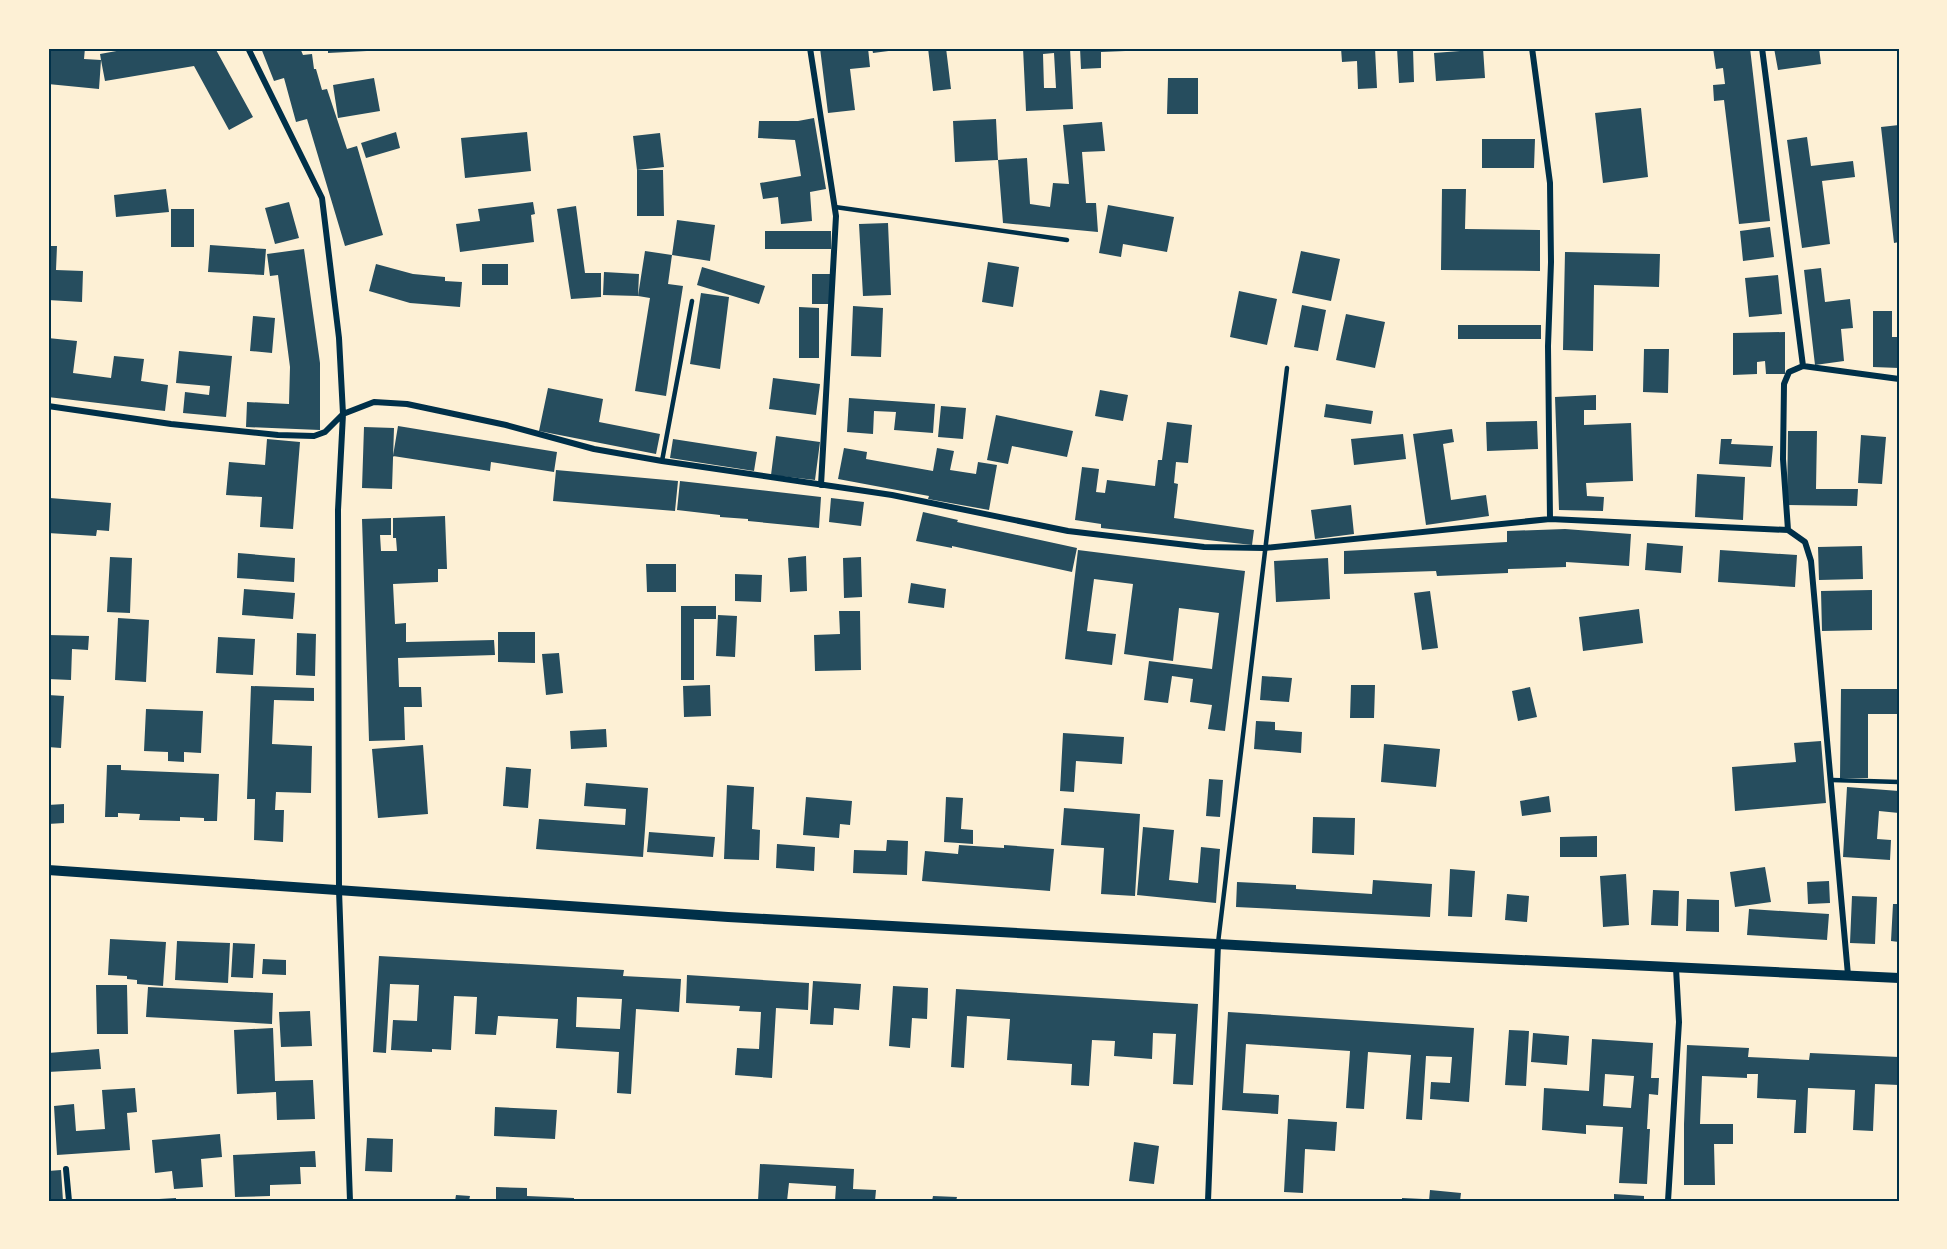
<svg xmlns="http://www.w3.org/2000/svg" width="1947" height="1249" font-family="Arial,sans-serif">
<style>
.building{fill:#264d5e;fill-rule:evenodd}
.lines{fill:none;stroke-linecap:round;stroke-linejoin:round}
.service{stroke:#003049;stroke-width:4.5}
.minor{stroke:#003049;stroke-width:6}
.tertiary{stroke:#003049;stroke-width:10}
.neatline{fill:none;stroke:#003049;stroke-width:2}
</style>
<rect width="100%" height="100%" fill="#fdf0d5"/>
<!-- building -->
<path class="building" d="M48,48H85L84,59L101,60L100,54L133,48H215L253,117L229,130L194,66L105,81L101,60L99,89L48,84Z
M261,48H300L303,55L312,54L314,69H316L322,90L327,89L347,149L357,146L383,235L345,246L307,119L296,122L284,78L274,81Z
M328,48H367V51L328,53Z
M820,48H868L870,67L850,69L855,110L828,113Z
M872,48H904V49L873,53Z
M928,48H946L951,89L933,91Z
M1023,48H1070L1073,109L1026,111ZM1054,53L1056,88H1044L1043,54Z
M1080,48H1150V50L1101,52V68L1081,69Z
M1341,48H1375L1377,88L1358,89L1357,61L1342,62Z
M1397,48H1413L1414,82L1399,83Z
M1460,48H1483L1485,78L1436,81L1434,53L1460,51Z
M1713,48H1750L1770,221L1739,224L1724,100L1714,101L1713,85L1725,84L1723,68L1716,69Z
M1774,48H1819L1821,64L1778,70Z
M374,78L380,111L338,118L333,85Z
M1168,78H1198V114H1167Z
M1641,108L1648,177L1603,183L1595,113Z
M814,118L826,189L810,192L812,221L781,224L778,197L763,199L760,183L801,176L795,140L758,138L759,121H798Z
M996,119L998,160L955,162L953,121Z
M1102,122L1105,151L1082,152L1086,203H1096L1098,232L1003,223L998,160L1027,158L1030,204L1050,207L1053,183L1069,184L1063,125Z
M1899,125V242L1894,243L1881,127Z
M396,132L400,148L366,158L361,143Z
M527,132L531,171L465,178L461,138Z
M660,133L664,167L637,170H663L664,216H637V170L633,136Z
M1807,137L1811,166L1853,161L1855,177L1822,181L1830,244L1802,248L1787,140Z
M1482,139H1535L1534,168H1482Z
M166,189L169,212L116,217L114,195Z
M1442,189H1466L1465,229L1540,230V271L1441,270Z
M289,202L299,238L275,244L265,208Z
M533,202L535,214L531,215L534,242L460,252L456,224L480,221L478,209Z
M1108,205L1174,217L1167,252L1123,244L1121,257L1099,253Z
M576,206L585,273H601V297L571,299L557,209Z
M171,209H194V247H171Z
M677,220L715,225L710,261L672,255Z
M888,223L891,295L863,296L859,224Z
M1770,227L1774,257L1743,261L1740,231Z
M765,231H831V249H765Z
M210,245L266,249L264,275L208,272Z
M48,246H57L56,270L83,271L82,302L48,300Z
M304,249L320,363V430L246,427L247,402L289,404L290,367L278,275L270,276L267,254Z
M645,251L672,255L668,284L683,286L666,396L635,391L650,298L638,296Z
M1301,251L1340,259L1331,301L1292,293Z
M1565,252L1660,254L1659,287L1594,285L1593,351L1563,350Z
M988,262L1019,267L1013,307L982,302Z
M376,264L413,274L445,277V281L462,282L460,307L410,303L369,291Z
M482,264H508V285H482Z
M702,267L765,286L759,304L697,285Z
M1821,268L1825,302L1850,299L1853,328L1841,329L1844,361L1815,365L1804,270Z
M604,272L639,274L638,296L603,295Z
M812,274H831L830,304H812Z
M1778,275L1782,314L1749,317L1745,278Z
M1239,291L1277,299L1267,345L1230,337Z
M701,293L729,297L720,369L690,364Z
M1302,305L1326,310L1318,351L1294,347Z
M853,306L883,308L881,357L851,356Z
M799,307L819,308V358H799Z
M1873,311H1892V337H1899V368L1873,367Z
M1346,314L1385,322L1375,368L1336,360Z
M253,316L275,318L272,353L250,351Z
M1458,325H1541V339H1458Z
M1785,332V374H1766L1765,361L1757,362V374L1733,375V333Z
M48,338L77,341L73,373L111,378L114,356L144,359L141,381L168,385L165,411L48,397Z
M1644,349H1669L1668,393L1643,392Z
M179,351L232,356L226,417L183,413L185,392L209,395L210,386L176,383Z
M773,378L820,384L816,415L769,409Z
M548,388L603,399L599,422L660,434L656,454L539,431Z
M1100,390L1128,395L1123,421L1095,416Z
M1596,395V410H1584V425L1631,423L1633,481L1586,483L1587,496L1604,497L1603,511L1559,510L1555,397Z
M849,398L935,404L933,433L894,430L896,412L874,411L873,434L847,432Z
M1326,404L1373,411L1371,424L1324,417Z
M941,406L966,408L963,439L938,437Z
M996,415L1073,431L1067,457L1012,446L1008,464L987,460Z
M1537,421L1538,449L1487,451L1486,422Z
M1167,422L1192,425L1188,463L1176,462L1174,483L1178,484L1174,518L1254,530L1252,545L1101,528V524L1075,520L1082,467L1099,469L1096,492L1105,493L1107,480L1155,486L1158,460H1162Z
M398,426L557,452L554,472L491,462L490,471L393,456Z
M364,427L394,428L392,489L362,488Z
M1452,429L1454,442L1443,444L1451,500L1486,495L1489,516L1426,525L1413,434Z
M1788,431H1817L1816,489H1858L1857,506L1787,505Z
M1403,434L1406,459L1354,465L1351,439Z
M1861,435L1886,437L1882,484L1858,483Z
M776,436L820,442L815,480L771,475Z
M267,439L300,442L293,529L260,527L262,497L226,495L229,462L265,465Z
M673,439L757,452L754,471L670,458Z
M1721,439H1732L1731,444L1773,446L1771,467L1719,464Z
M844,448L867,452L866,459L933,471L937,448L954,451L950,470L976,474L978,462L997,465L989,510L928,499L929,496L838,479Z
M556,470L678,481L675,511L553,501Z
M1697,474L1745,477L1743,520L1695,517Z
M680,481L821,497L819,528L748,521V519L720,517V515L677,510Z
M50,498L111,503L109,531L97,530L96,536L48,533Z
M831,498L864,502L861,526L829,522Z
M1351,505L1354,534L1315,539L1311,510Z
M923,512L958,520L957,522L1077,548L1072,572L952,546V548L916,541Z
M445,516L447,569H438V582L393,584L395,624L406,623V642L494,640L495,655L398,658L399,687H421L422,707H404L405,740L369,741L362,519L391,518V535H380L381,551H397L396,538H393V518Z
M1565,529L1631,534L1629,566L1566,562V567L1508,569V573L1437,576L1436,571L1344,574V551L1507,542V531Z
M1647,543L1683,546L1681,573L1645,570Z
M1862,546L1863,579L1819,580L1818,547Z
M1078,550L1245,571L1225,731L1208,729L1212,705L1190,702L1193,679L1172,676L1168,703L1144,700L1149,661L1212,669L1219,613L1179,608L1173,661L1124,654L1133,584L1094,579L1087,631L1116,634L1112,665L1065,659Z
M1720,550L1797,555L1795,587L1718,582Z
M238,553L295,558L294,582L237,578Z
M806,556L807,591L790,592L788,558Z
M110,557L132,558L130,613L107,612Z
M861,557L862,597L844,598L843,558Z
M1328,558L1330,599L1276,602L1274,561Z
M646,564H676V592H647Z
M735,574L762,575L761,602L735,601Z
M911,583L946,589L944,608L908,603Z
M244,589L295,593L293,619L242,615Z
M1872,590V630L1822,631L1821,591Z
M1430,591L1438,648L1422,650L1414,593Z
M681,606H716V619H694V680H681Z
M1639,609L1643,643L1583,651L1579,617Z
M839,611H860L861,670L815,671L814,635L840,634Z
M718,615L737,616L735,657L716,656Z
M118,618L149,620L146,682L115,680Z
M498,632H535V663L498,662Z
M297,633L316,634L315,676L296,675Z
M48,635L89,636L88,650L72,649L71,680L48,679Z
M218,637L255,639L253,675L216,673Z
M559,653L563,693L546,695L542,654Z
M1262,676L1292,678L1289,702L1260,700Z
M710,685L711,716L684,717L683,686Z
M1351,685H1375L1374,718H1350Z
M251,686L314,688V701L274,700L272,744L312,746L311,793L276,792L275,810H284L283,842L254,840L255,799H247Z
M1530,687L1537,717L1518,721L1512,691Z
M1841,689H1899V714H1868V778H1840Z
M48,695L64,696L61,748L48,747Z
M146,709L203,711L201,753L184,752V762L168,761V752L144,751Z
M1256,721L1275,722V730L1302,732L1301,753L1254,749Z
M606,729L607,747L571,749L570,731Z
M1063,733L1124,737L1122,764L1076,761L1074,792L1060,791Z
M1821,741L1826,803L1735,811L1732,767L1796,762L1794,743Z
M1384,744L1440,749L1436,787L1381,782Z
M423,745L428,814L378,818L372,749Z
M107,765H121V770L219,774L217,821H204V818L180,817V821L139,820L140,814L118,813V817H105Z
M506,767L531,769L528,808L503,806Z
M1209,779L1223,780L1220,817L1206,816Z
M586,783L648,788L643,857L536,849L539,819L625,825L626,809L584,806Z
M727,785L754,787L752,829L760,830L759,860L724,859Z
M1847,787L1899,791V813L1879,811L1877,839L1891,840L1890,860L1843,857Z
M1549,796L1551,812L1522,816L1520,801Z
M806,797L852,801L850,825L840,824L839,838L803,835Z
M946,797L963,798L961,829L973,830V844L944,842Z
M64,804V823L48,824V805Z
M1064,808L1140,814L1135,896L1101,894L1104,848L1061,845Z
M1313,817L1355,818L1354,855L1312,853Z
M1143,827L1174,830L1169,880L1198,883L1201,847L1220,849L1216,903L1137,895Z
M649,832L715,837L713,857L647,852Z
M1597,836V857H1560V837Z
M887,840L908,841L907,875L853,873L854,850L886,851Z
M777,844L815,847L814,871L776,868Z
M959,845L1004,848V845L1054,849L1050,891L922,881L925,851L958,854Z
M1765,867L1771,902L1735,907L1730,872Z
M1450,869L1475,871L1472,917L1448,916Z
M1626,874L1629,925L1603,927L1600,876Z
M1373,880L1432,884L1430,917L1236,907L1237,882L1296,885V889L1372,894Z
M1829,881L1830,903L1808,904L1807,882Z
M1653,890L1679,891L1678,926L1651,925Z
M1507,894L1529,896L1527,922L1505,920Z
M1852,896L1877,897L1875,944L1850,943Z
M1687,899L1719,900V932L1686,931Z
M1893,904H1899V942L1891,941Z
M1749,909L1829,914L1827,940L1747,935Z
M110,939L166,942L163,986L137,984V980L127,979V976L108,975Z
M177,941L230,943L228,983L175,980Z
M233,943L255,944L253,978L231,977Z
M379,956L624,970L623,976L681,979L679,1012L636,1009L631,1094L617,1093L619,1052L556,1048L558,1019L498,1016L496,1035L475,1034L477,997L454,996L451,1050L432,1049V1052L391,1050L393,1020L417,1021L419,985L390,984L386,1053L373,1052ZM577,997L622,999L620,1029L576,1027Z
M263,959L286,960V975L262,974Z
M687,975L809,983L808,1010L776,1008L772,1078L735,1075L737,1048L759,1049L761,1012L739,1011L740,1006L686,1003Z
M813,981L861,984L859,1010L834,1008L833,1025L810,1024Z
M96,985H127L128,1034H97Z
M893,986L928,988L927,1019L912,1018L910,1048L889,1046Z
M148,987L273,993L272,1024L146,1017Z
M956,989L1198,1004L1193,1085L1173,1084L1176,1034L1153,1033L1152,1059L1114,1056L1115,1041L1092,1040L1089,1086L1071,1085L1072,1064L1007,1060L1010,1019L967,1016L964,1068L951,1067Z
M310,1011L312,1046L281,1047L279,1012Z
M1228,1012L1474,1028L1469,1102L1430,1099L1431,1082L1450,1083L1452,1057L1426,1056L1422,1120L1406,1119L1411,1055L1368,1052L1364,1109L1346,1108L1350,1051L1246,1044L1243,1093L1279,1095L1278,1114L1222,1110Z
M273,1028L275,1081L313,1080L315,1119L277,1120L276,1092L237,1094L234,1030Z
M1509,1030L1529,1031L1526,1086L1505,1085Z
M1533,1033L1569,1036L1567,1065L1531,1062Z
M1592,1039L1653,1043L1651,1078H1659L1658,1095L1649,1094L1647,1129H1650L1647,1184L1619,1183L1623,1127L1586,1125V1134L1542,1130L1544,1088L1589,1091ZM1605,1074L1634,1076L1631,1108L1603,1106Z
M1687,1045L1749,1048L1748,1057L1809,1060L1810,1053L1899,1057V1085L1875,1084L1873,1131L1853,1130L1855,1090L1808,1088L1806,1133H1794L1796,1100L1757,1098L1758,1074H1747V1078L1702,1076L1700,1124H1733V1144H1714L1715,1185H1684V1124Z
M99,1049L101,1069L48,1072V1053Z
M135,1088L137,1112L127,1113L130,1150L57,1155L54,1106L74,1104L76,1131L105,1129L102,1090Z
M495,1107L557,1110L555,1139L494,1136Z
M1288,1119L1337,1122L1335,1151L1305,1149L1303,1193L1284,1192Z
M220,1134L222,1157L201,1159L203,1187L174,1189L172,1171L155,1173L152,1140Z
M367,1138L393,1139L392,1172L365,1171Z
M1134,1142L1159,1146L1154,1184L1129,1181Z
M315,1151L316,1167H300L301,1184L270,1185V1196L235,1197L233,1155Z
M760,1164L854,1169L853,1189L876,1190L875,1201H835L836,1186L789,1183L787,1201H758Z
M61,1170L63,1201H48V1171Z
M496,1187L527,1188V1196L574,1198V1201H496Z
M1430,1190L1461,1193L1460,1201H1429Z
M1614,1194L1644,1196V1201H1614Z
M456,1195L470,1196L469,1201H455Z
M933,1196L957,1197L956,1201H932Z
M176,1198V1201H159V1199Z
M1402,1198L1423,1199V1201H1402Z"/>
<g class="lines">
<!-- service -->
<path class="service" d="M835,207L1067,240
M662,461L692,301
M1832,780L1899,782
M1218,943L1287,368"/>
<!-- minor -->
<path class="minor" d="M248,48L322,198L339,338L343,414L338,510L339,890L350,1201
M810,48L836,216L821,485
M1532,48L1550,183L1551,262L1548,346L1550,519
M1762,48L1803,366L1789,372L1784,384L1783,459L1788,530L1805,542L1811,561L1848,975
M1803,366L1899,379
M48,406L171,424L278,435L314,436L325,432L343,414L374,402L407,404L506,425L594,449L662,461L892,495L1068,531L1204,547L1264,548L1550,519L1788,530
M66,1169L69,1201
M1208,1201L1218,944
M1668,1201L1679,1022L1676,968"/>
<!-- tertiary -->
<path class="tertiary" d="M48,870L728,917L1397,954L1899,978"/>
</g>
<!-- border -->
<rect width="1947" height="1249" fill="none" stroke="#fdf0d5" stroke-width="99"/>
<rect x="50" y="50" width="1848" height="1150" class="neatline"/>
</svg>
